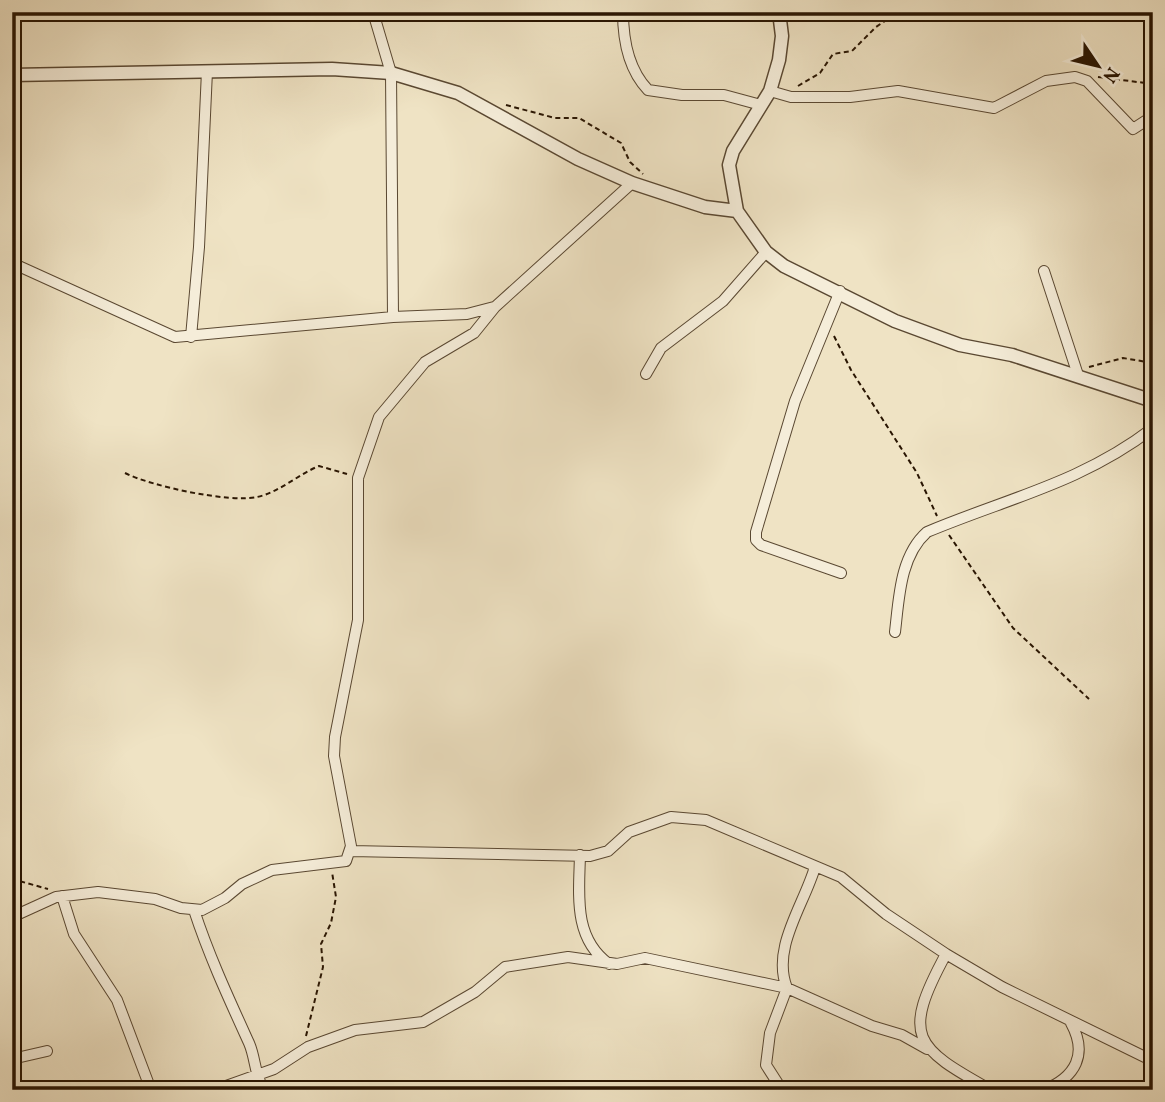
<svg xmlns="http://www.w3.org/2000/svg" width="1165" height="1102" font-family="Vollkorn,serif">
<style>
.lines{fill:none;stroke-linecap:round;stroke-linejoin:round}
.minor-casing{stroke:#5a4832;stroke-width:12}
.tertiary-casing{stroke:#5a4832;stroke-width:15}
.path{stroke:#291502;stroke-width:2;stroke-dasharray:5 3.5;stroke-linecap:butt}
.minor{stroke:#f5edd9;stroke-width:10}
.tertiary{stroke:#f5edd9;stroke-width:12}
</style>
<rect width="100%" height="100%" fill="#efe3c4"/>
<filter id="stains"><feTurbulence type="fractalNoise" baseFrequency=".00286" numOctaves="4"/><feColorMatrix values="0 0 0 0 .2 0 0 0 0 .09 0 0 0 0 .02 0 0 0 .5 -.17"/></filter>
<radialGradient id="worn" r=".72"><stop offset=".6" stop-color="#630" stop-opacity="0"/><stop offset="1" stop-color="#630" stop-opacity=".3"/></radialGradient>
<g class="lines">
<defs>
<path id="minor" d="M373,12L391,73L393,317
M623,12C623,40 628,69 648,90L682,95H724L761,105
M770,91L791,97H850L898,91L994,108L1046,81L1075,77L1087,81L1133,129L1153,116
M12,263L175,337L393,317L467,314L494,307
M1044,271L1078,375
M840,291L795,401L756,532V540L761,545L841,573
M191,337L199,247L207,71
M646,374L661,348L723,301L766,252
M895,632C899,598 900,556 927,532C1008,498 1081,483 1153,428
M351,851L590,856L608,851L629,832L671,817L706,820L841,877L886,914L946,954L1002,987L1153,1061
M580,855C579,895 573,938 609,964
M62,896L74,934L117,1000L151,1090
M194,910C209,956 229,999 249,1043C256,1059 254,1074 264,1090
M12,917L56,897L98,892L155,899L181,908L202,910L225,898L242,884L272,870L346,861L351,846L334,756L335,737L358,620V478L379,417L425,362L474,333L495,307L632,183
M946,954C901,1037 914,1047 991,1090
M12,1059L47,1051
M215,1090L274,1069L308,1047L355,1030L423,1022L475,992L505,967L568,957L617,964L645,958L787,988L872,1026L902,1035L927,1049
M782,1090L766,1065L770,1033L787,988C771,948 804,905 815,867
M1044,1090C1076,1077 1088,1054 1071,1023"/>
<path id="tertiary" d="M779,12L782,36L779,60L770,91L733,151L729,165L737,211L766,252L784,266L895,321L960,345L1012,355L1153,401
M12,75L332,69L391,73L458,93L578,159L632,183L705,207L737,211"/>
</defs>
<!-- minor casing -->
<use href="#minor" class="minor-casing"/>
<!-- tertiary casing -->
<use href="#tertiary" class="tertiary-casing"/>
<!-- path -->
<path class="path" d="M12,58L20,62
M1098,77L1153,84
M798,86L820,73L833,54L852,51L876,27L898,12
M506,105L555,118H579L621,143L630,162L643,174
M834,336L851,370L917,473L937,516
M1089,367L1123,358L1153,363
M125,473C151,486 228,503 257,497C278,493 299,474 319,466L347,474
M949,535L1013,628L1089,699
M12,836V839
M12,879L48,889
M306,1036L323,967L321,944L331,923L336,897L332,872"/>
<!-- minor -->
<use href="#minor" class="minor"/>
<!-- tertiary -->
<use href="#tertiary" class="tertiary"/>
</g>
<!-- margin -->
<rect width="1165" height="1102" fill="none" stroke="#efe3c4" stroke-width="42"/>
<rect x="14" y="14" width="1137" height="1074" fill="none" stroke="#291502" stroke-width="3.5"/>
<rect x="21" y="21" width="1123" height="1060" fill="none" stroke="#291502" stroke-width="2"/>
<!-- north arrow -->
<g transform="translate(1098 66) rotate(125)" stroke="#f5edd9" stroke-width="5" paint-order="stroke">
<path d="M0-5L12 26L0 18L-12 26Z" fill="#291502"/>
<text y="-10" font-size="19" font-weight="bold" text-anchor="middle" fill="#291502">N</text>
</g>
<rect width="100%" height="100%" filter="url(#stains)"/>
<rect width="100%" height="100%" fill="url(#worn)"/>
</svg>
